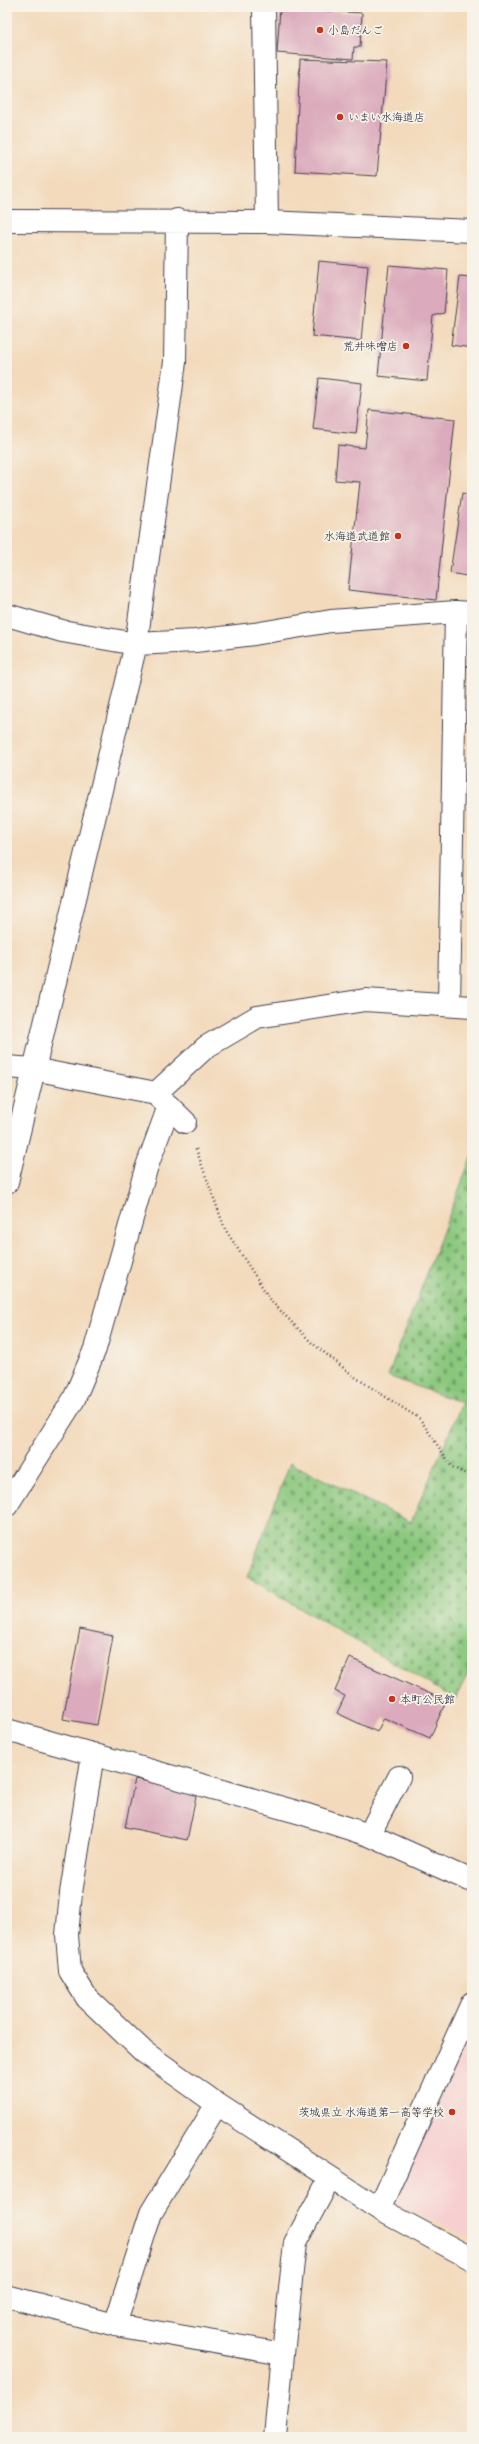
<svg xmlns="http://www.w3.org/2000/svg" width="479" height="2444" font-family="Delius,'Klee One',sans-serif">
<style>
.built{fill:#f7cfd0}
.cemetery{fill:url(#cemetery-stones);stroke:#56745c}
.building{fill:#dbaabc}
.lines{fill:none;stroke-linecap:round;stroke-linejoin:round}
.minor-casing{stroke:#413e4e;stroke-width:24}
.path{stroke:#413e4e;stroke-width:2.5;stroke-dasharray:1 3;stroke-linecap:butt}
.minor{stroke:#fff;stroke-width:22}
.poi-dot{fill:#c8321e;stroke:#f7f3e8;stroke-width:1.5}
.labels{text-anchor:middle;stroke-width:3.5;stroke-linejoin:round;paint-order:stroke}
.poi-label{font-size:11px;fill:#22223b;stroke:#f7f3e8;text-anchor:start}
</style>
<defs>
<pattern id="cemetery-stones" width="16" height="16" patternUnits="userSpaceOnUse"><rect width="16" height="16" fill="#8ac77d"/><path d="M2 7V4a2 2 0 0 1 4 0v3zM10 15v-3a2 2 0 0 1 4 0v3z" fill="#70a168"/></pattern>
</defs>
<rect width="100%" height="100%" fill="#f7f3e8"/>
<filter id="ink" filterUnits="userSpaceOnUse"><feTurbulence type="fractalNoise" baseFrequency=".025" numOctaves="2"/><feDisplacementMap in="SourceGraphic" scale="8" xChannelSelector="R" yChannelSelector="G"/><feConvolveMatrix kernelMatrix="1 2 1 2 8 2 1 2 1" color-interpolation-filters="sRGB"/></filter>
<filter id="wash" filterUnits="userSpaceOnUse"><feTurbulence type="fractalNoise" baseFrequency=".012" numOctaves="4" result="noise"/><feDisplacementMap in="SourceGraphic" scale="16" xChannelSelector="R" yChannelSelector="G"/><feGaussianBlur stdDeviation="0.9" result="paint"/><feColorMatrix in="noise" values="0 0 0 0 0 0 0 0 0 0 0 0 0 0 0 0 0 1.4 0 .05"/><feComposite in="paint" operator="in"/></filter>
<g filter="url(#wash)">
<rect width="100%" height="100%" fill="#f3dabc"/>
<!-- built -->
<path class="built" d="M472,2024V2238L392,2201Z"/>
<!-- cemetery -->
<path class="cemetery" d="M472,1155V1666L455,1699L247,1577L290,1463L411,1522L462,1403L388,1376Z"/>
<g id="blocks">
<!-- building -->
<path class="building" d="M280,8L362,13L360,47H354L353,59L277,53Z
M300,59L387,62L377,176L295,171Z
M319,261L368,266L361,341L312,336Z
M389,265L448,270L444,313L433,316L427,381L378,376Z
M460,277L472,278V348L451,345Z
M319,378L362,383L356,434L313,429Z
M369,410L455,419L436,600L348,590L360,482L335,480L338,445L365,448Z
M462,493L472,495V577L450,573Z
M80,1629L113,1636L97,1725L63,1719Z
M350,1658L446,1701L430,1738L384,1718L377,1732L337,1713L345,1696L335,1691Z
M135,1779L197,1792L187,1840L125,1827Z"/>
</g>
</g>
<g filter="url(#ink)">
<use href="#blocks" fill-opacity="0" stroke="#413e4e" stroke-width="1"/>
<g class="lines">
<defs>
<path id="minor" d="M264,7L267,222
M7,221L267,222L472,231
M7,615L62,631L136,644L195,641L254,634L331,621L456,612L472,613
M449,1005L456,612
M7,1067L33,1069L156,1093L206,1047L257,1017L365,1000L472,1007
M160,1098L185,1122
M7,1182L136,644L175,362L177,220
M7,1505L74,1399L95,1349L146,1169L169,1106
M7,1730L304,1814L369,1835L472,1881
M93,1754L71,1893L67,1935L70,1971L87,1998L144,2052L217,2104L379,2209L472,2259
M369,1835L399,1777
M379,2209L472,2003
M7,2296L115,2325L283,2354L275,2437
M115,2325L151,2213L217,2104
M283,2354L295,2243L330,2178"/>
</defs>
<!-- minor casing -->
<use href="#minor" class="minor-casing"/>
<!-- path -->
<path class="path" d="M196,1149L225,1229L272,1302L311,1342L355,1377L420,1419L452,1467L472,1477"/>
<!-- minor -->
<use href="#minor" class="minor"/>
</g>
</g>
<!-- markers -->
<g class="poi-dot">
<circle cx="320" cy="30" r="4"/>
<circle cx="340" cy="117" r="4"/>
<circle cx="406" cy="346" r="4"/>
<circle cx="398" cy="536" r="4"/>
<circle cx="392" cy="1699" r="4"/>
<circle cx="452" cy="2112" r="4"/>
</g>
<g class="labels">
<!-- poi labels -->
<g class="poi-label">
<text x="328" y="34">小島だんご</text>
<text x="348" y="121">いまい水海道店</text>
<text x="398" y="350" text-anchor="end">荒井味噌店</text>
<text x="390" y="540" text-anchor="end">水海道武道館</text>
<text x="400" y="1703">本町公民館</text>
<text x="444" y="2116" text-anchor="end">茨城県立 水海道第一高等学校</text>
</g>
</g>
<!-- margin -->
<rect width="479" height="2444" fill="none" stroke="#f7f3e8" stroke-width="24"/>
</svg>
